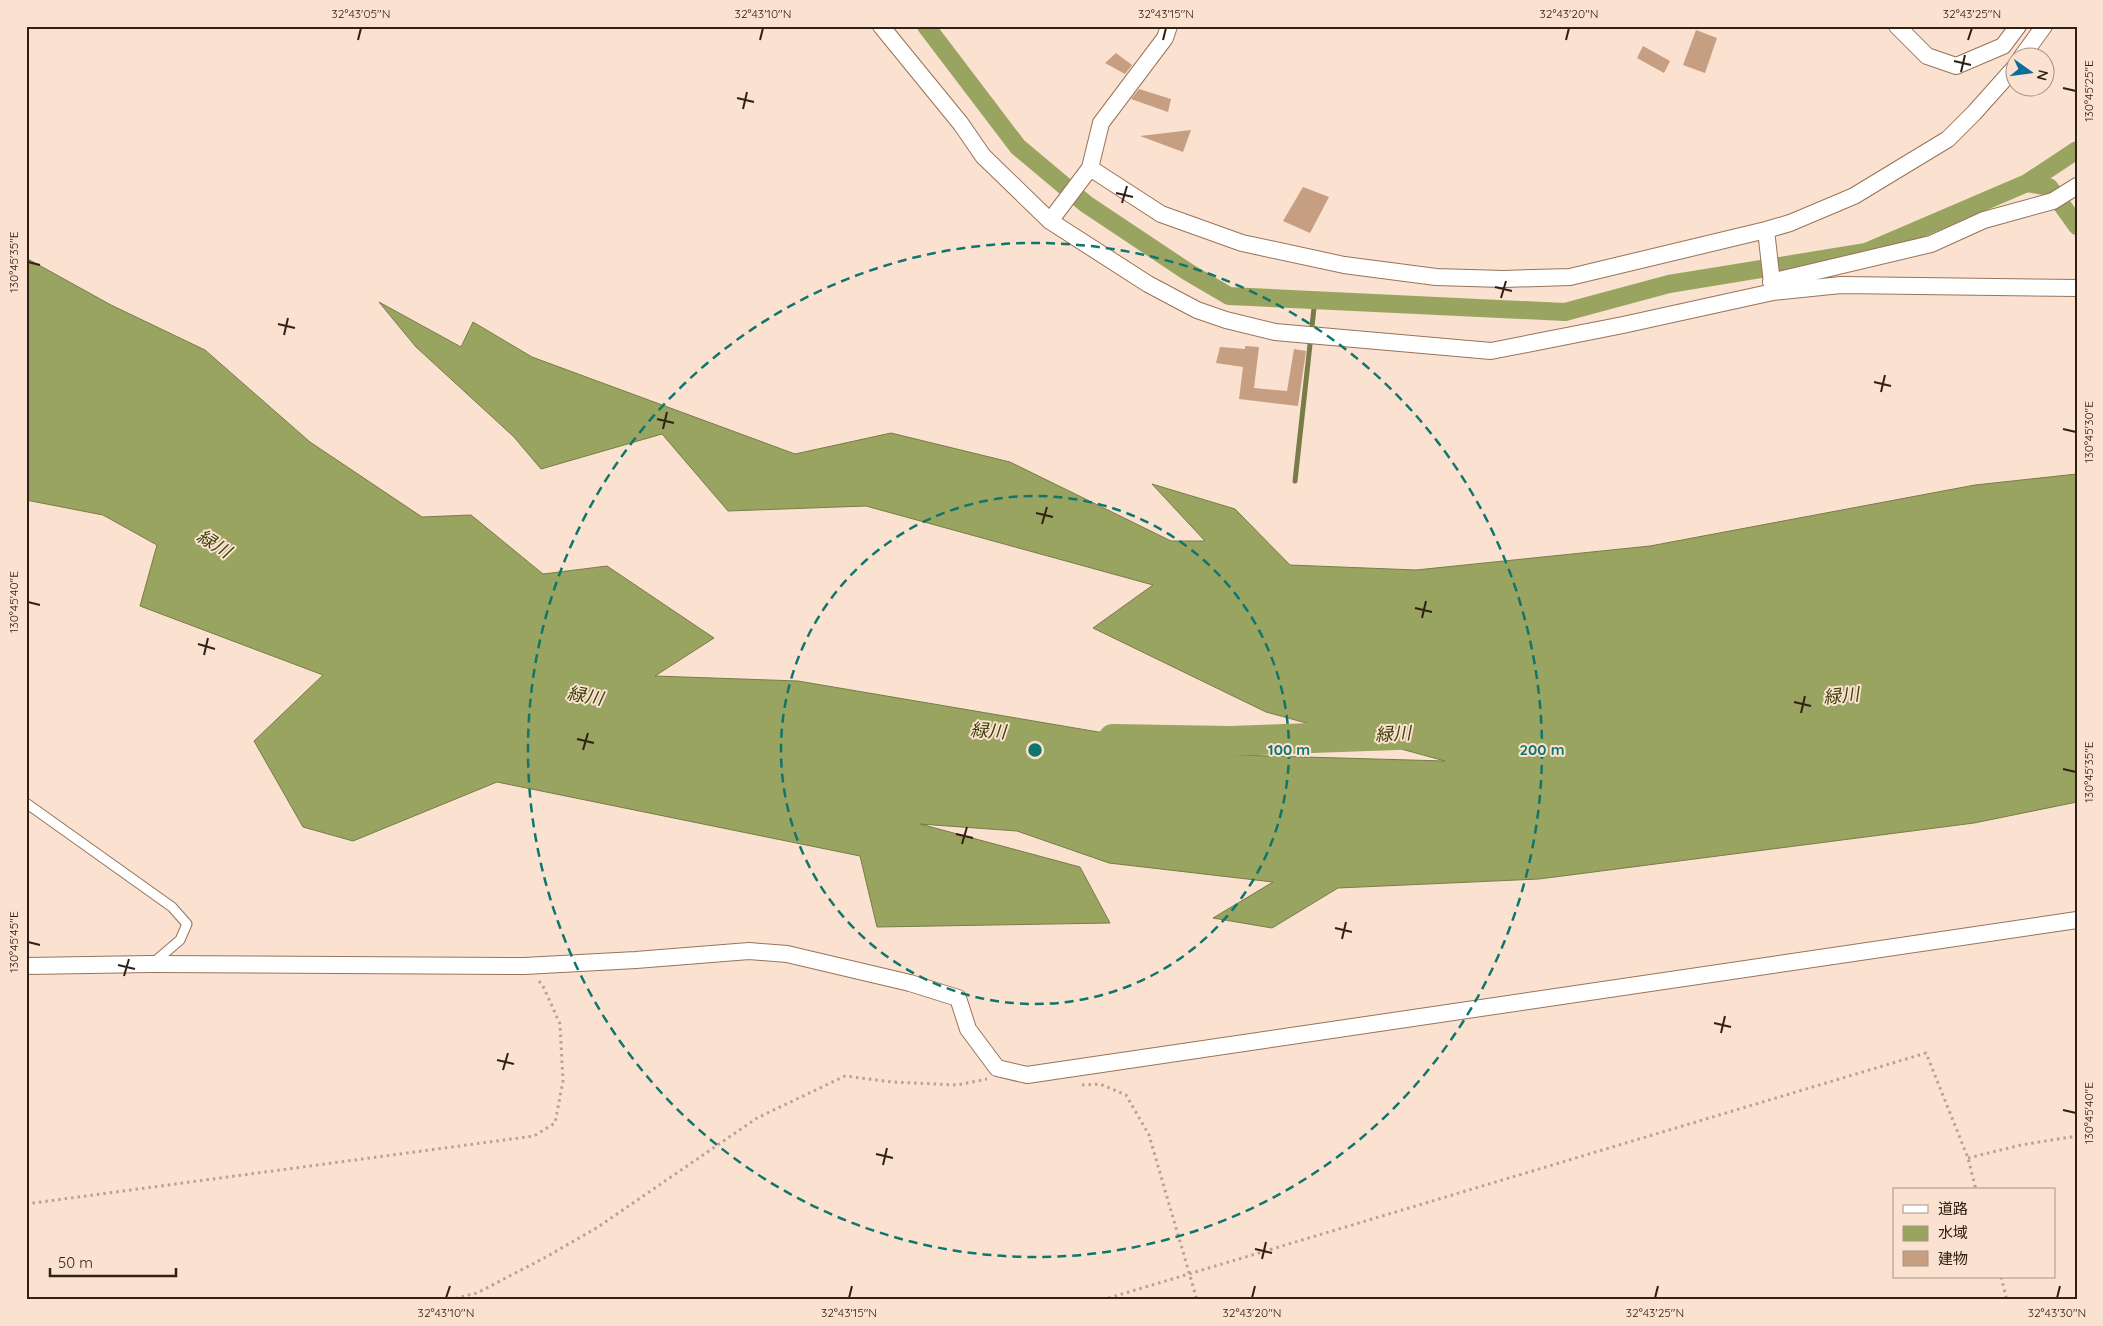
<svg xmlns="http://www.w3.org/2000/svg" width="2103" height="1326" font-family="Quicksand,'Noto Sans JP',sans-serif">
<style>
.water{fill:#98a45f;stroke:#797c49}
.lines{fill:none;stroke-linecap:round;stroke-linejoin:round}
.stream{stroke:#797c49;stroke-width:5}
.canal{stroke:#98a45f;stroke-width:18}
.river{stroke:#98a45f;stroke-width:30}
.building{fill:#c69e82}
.service-casing{stroke:#997358;stroke-width:11}
.minor-casing{stroke:#997358;stroke-width:18}
.path{stroke:#b9a292;stroke-width:3;stroke-dasharray:2.5 4;stroke-linecap:butt}
.service{stroke:#fff;stroke-width:9}
.minor{stroke:#fff;stroke-width:16}
.ticks{fill:none;stroke:#302015;stroke-width:2}
.ring{fill:none;stroke:#0f766e;stroke-width:2.5;stroke-dasharray:9 6}
.labels{text-anchor:middle;stroke-width:4;stroke-linejoin:round;paint-order:stroke}
.water-label{font-size:18px;font-style:italic;fill:#394009;stroke:#fbe1cf}
.centre{fill:#0f766e;stroke:#fbe1cf;stroke-width:2.5}
.ring-label{font-size:15px;text-anchor:middle;font-weight:bold;fill:#0f766e;stroke:#fbe1cf;stroke-width:4;stroke-linejoin:round;paint-order:stroke}
.neatline{fill:none;stroke:#302015;stroke-width:2}
.ticks-label{font-size:12px;text-anchor:middle;fill:#302015}
</style>
<rect width="100%" height="100%" fill="#fbe1cf"/>
<!-- water -->
<path class="water" d="M26,258L111,305L205,350L310,442L422,517L471,515L543,574L607,566L714,638L655,676L798,681L1234,755L1445,761L1266,712L1093,628L1153,585L866,506L728,511L662,434L541,469L514,437L416,347L379,302L461,347L473,322L532,357L795,454L891,433L1010,462L1171,541H1205L1152,484L1235,509L1290,565L1416,570L1650,546L1975,485L2077,474V802L1974,823L1539,879L1338,888L1272,928L1213,918L1273,882L1109,863L1017,831L920,824L1080,867L1110,923L877,927L860,856L497,782L353,841L303,827L254,741L323,675L140,606L157,545L103,515L26,500Z"/>
<g class="lines">
<!-- stream -->
<path class="stream" d="M1295,481L1315,299"/>
<!-- canal -->
<path class="canal" d="M926,26L1018,147L1086,204L1188,272L1229,296L1565,312L1669,284L1866,252L2027,183L2077,150
M2027,183L2049,187L2077,226"/>
<!-- river -->
<path class="river" d="M1113,739L1230,741L1397,735"/>
</g>
<!-- building -->
<path class="building" d="M1696,30L1717,38L1705,73L1683,65Z
M1643,46L1670,61L1664,73L1637,58Z
M1116,53L1132,65L1125,74L1105,63Z
M1139,89L1171,99L1168,112L1131,99Z
M1191,130L1183,152L1140,136Z
M1303,187L1329,197L1310,233L1283,221Z
M1245,346L1259,347L1254,388L1287,391L1294,349L1306,351L1298,406L1239,399L1243,367L1216,363L1220,347L1245,349Z"/>
<g class="lines">
<defs>
<path id="service" d="M26,803L172,907L187,924L180,940L153,963"/>
<path id="minor" d="M881,26L961,124L983,156L1050,221L1148,284L1197,310L1226,320L1275,332L1491,351L1623,325L1773,292L1841,285L2077,288
M1897,26L1927,56L1956,66L2003,46L2018,26
M2021,58L2044,26
M1090,168L1161,214L1242,243L1344,265L1436,277L1503,279L1570,277L1766,230L1790,223L1854,196L1948,139L1974,113L2016,66
M1050,221L1090,168L1101,123L1165,38L1169,26
M1766,230L1773,292
M1771,282L1931,244L1984,220L2053,201L2077,186
M26,966L151,964L524,966L636,960L749,951L787,954L910,983L958,998L968,1029L997,1068L1027,1075L2077,920"/>
</defs>
<!-- service casing -->
<use href="#service" class="service-casing"/>
<!-- minor casing -->
<use href="#minor" class="minor-casing"/>
<!-- path -->
<path class="path" d="M1082,1085L1100,1084L1126,1095L1149,1135L1197,1300
M1968,1158L2021,1145L2077,1136
M26,1204L534,1136L555,1123L563,1081L560,1024L543,986L539,981
M2001,1277L2007,1300
M449,1300L477,1293L546,1257L598,1227L757,1118L845,1076L892,1082L957,1085L987,1079
M1102,1300L1926,1053L1968,1158L1976,1190"/>
<!-- service -->
<use href="#service" class="service"/>
<!-- minor -->
<use href="#minor" class="minor"/>
</g>
<!-- ticks -->
<path class="ticks" d="M358,40L361,28M760,40L763,28M1163,40L1166,28M1566,40L1569,28M1968,40L1972,28M1954,61L1971,65M1961,72L1965,55M2063,88L2076,91M737,98L754,102M743,109L747,92M1116,193L1133,197M1122,203L1127,186M28,262L40,265M1495,287L1512,291M1501,298L1506,281M278,324L295,328M284,335L288,318M1874,382L1891,386M1881,392L1885,375M657,419L674,423M663,429L667,412M2063,429L2076,432M1036,513L1053,517M1042,524L1047,507M28,602L40,605M1415,608L1432,612M1422,618L1426,601M198,644L215,649M204,655L208,638M1794,702L1811,706M1801,713L1805,696M577,739L594,743M583,750L588,733M2063,769L2076,772M956,834L973,838M962,844L967,827M1335,928L1352,932M1342,939L1346,922M28,942L40,945M118,965L135,969M124,976L129,959M1714,1023L1731,1027M1721,1033L1725,1016M497,1060L514,1064M503,1070L508,1053M2063,1110L2076,1113M876,1154L893,1158M883,1165L887,1148M1255,1249L1272,1253M1262,1259L1266,1242M446,1298L450,1286M849,1298L852,1286M1252,1298L1255,1286M1655,1298L1658,1286M2057,1298L2060,1286"/>
<!-- distance rings -->
<g class="ring">
<circle cx="1035" cy="750" r="254"/>
<circle cx="1035" cy="750" r="507"/>
</g>
<g class="labels">
<!-- water labels -->
<g class="water-label">
<text transform="translate(214 544) rotate(32)" y="6">緑川</text>
<text transform="translate(585 696) rotate(10)" y="6">緑川</text>
<text transform="translate(1841 696) rotate(-6)" y="6">緑川</text>
<text transform="translate(988 731) rotate(4)" y="6">緑川</text>
<text transform="translate(1393 734) rotate(-3)" y="6">緑川</text>
</g>
</g>
<circle cx="1035" cy="750" r="8" class="centre"/>
<g class="ring-label">
<text x="1289" y="755">100 m</text>
<text x="1542" y="755">200 m</text>
</g>
<!-- border -->
<rect width="2103" height="1326" fill="none" stroke="#fbe1cf" stroke-width="55"/>
<!-- legend -->
<rect x="1893" y="1188" width="162" height="90" fill="#fbe1cf" stroke="#aa9485"/>
<rect x="1903" y="1205" width="25" height="8" fill="#ffffff" stroke="#aa9485"/>
<text x="1938" y="1214" font-size="15" fill="#302015">道路</text>
<rect x="1903" y="1226" width="25" height="15" fill="#98a45f" stroke="#aa9485"/>
<text x="1938" y="1238" font-size="15" fill="#302015">水域</text>
<rect x="1903" y="1251" width="25" height="15" fill="#c69e82" stroke="#aa9485"/>
<text x="1938" y="1264" font-size="15" fill="#302015">建物</text>
<!-- north arrow -->
<g transform="translate(2030 72) rotate(104)"><circle r="24" fill="#fbe1cf" stroke="#aa9485"/>
<path d="M0-4L9 19L0 12L-9 19Z" fill="#096d9b"/>
<text y="-8" font-size="14" font-weight="bold" text-anchor="middle" fill="#302015">N</text>
</g>
<!-- scale -->
<path d="M50 1268v8h126v-8" fill="none" stroke="#302015" stroke-width="2.5"/>
<text x="58" y="1268" font-size="15" fill="#302015" stroke="#fbe1cf" stroke-width="4" paint-order="stroke">50 m</text>
<rect x="28" y="28" width="2048" height="1270" class="neatline"/>
<g class="ticks-label">
<text x="361" y="18">32°43'05"N</text>
<text x="763" y="18">32°43'10"N</text>
<text x="1166" y="18">32°43'15"N</text>
<text x="1569" y="18">32°43'20"N</text>
<text x="1972" y="18">32°43'25"N</text>
<text transform="translate(2089 91) rotate(-90)" y="4">130°45'25"E</text>
<text transform="translate(14 262) rotate(-90)" y="4">130°45'35"E</text>
<text transform="translate(2089 432) rotate(-90)" y="4">130°45'30"E</text>
<text transform="translate(14 602) rotate(-90)" y="4">130°45'40"E</text>
<text transform="translate(2089 772) rotate(-90)" y="4">130°45'35"E</text>
<text transform="translate(14 942) rotate(-90)" y="4">130°45'45"E</text>
<text transform="translate(2089 1113) rotate(-90)" y="4">130°45'40"E</text>
<text x="446" y="1317">32°43'10"N</text>
<text x="849" y="1317">32°43'15"N</text>
<text x="1252" y="1317">32°43'20"N</text>
<text x="1655" y="1317">32°43'25"N</text>
<text x="2057" y="1317">32°43'30"N</text>
</g>
</svg>
